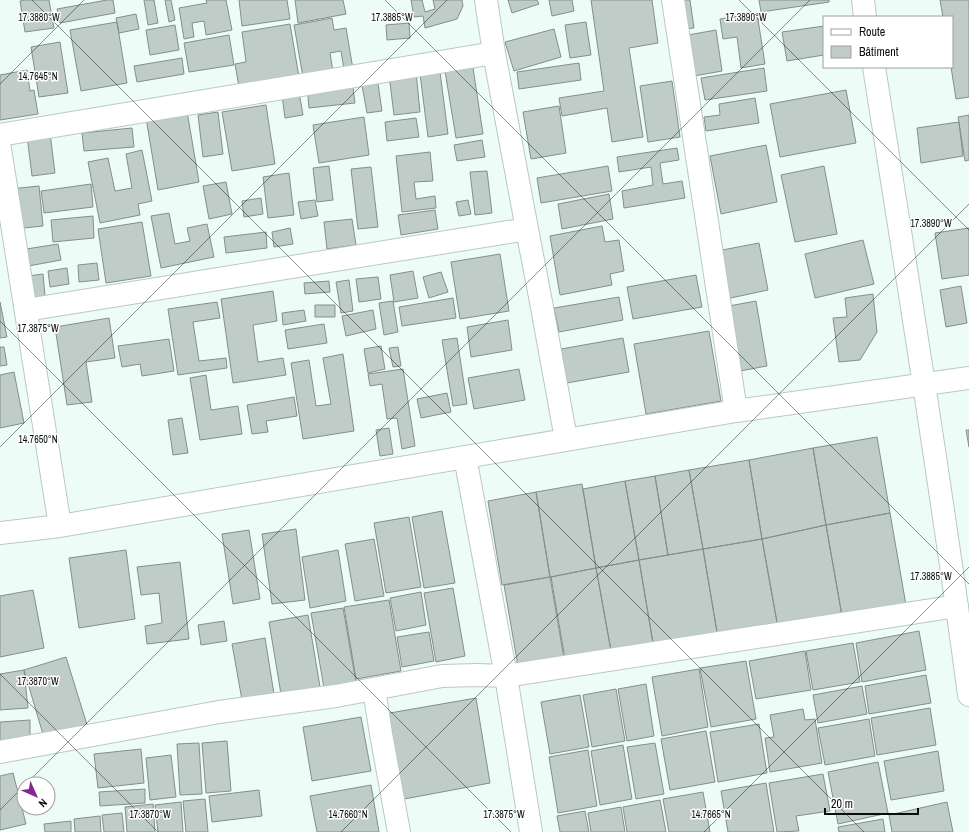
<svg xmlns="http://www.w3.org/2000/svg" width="969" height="832" font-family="'Archivo Narrow',sans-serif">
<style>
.building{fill:#c0ccc8;stroke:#838f8b}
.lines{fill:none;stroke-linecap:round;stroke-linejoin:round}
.minor-casing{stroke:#bbc8c3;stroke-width:24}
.minor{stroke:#fff;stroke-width:22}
.ticks{fill:none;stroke:#090e0c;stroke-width:1;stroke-opacity:0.45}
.ticks-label{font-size:10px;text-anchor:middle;fill:#090e0c;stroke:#fff;stroke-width:3;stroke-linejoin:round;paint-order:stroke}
</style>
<rect width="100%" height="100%" fill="#eefcf7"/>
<!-- building -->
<path class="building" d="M24,0H49L54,28L25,32L20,1Z
M107,0H113L115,13L60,23L57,9Z
M144,0H154L158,23L148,25Z
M165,0H171L175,20L169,22Z
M206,0H226L232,30L206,35L204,21L192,23L194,37L184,39L179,8L207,3Z
M239,0H287L290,19L242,26Z
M295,0H343L346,14L298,23Z
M411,0H422L425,12L435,9L433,0H462L463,6L457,19L425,28L423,16L414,17Z
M508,0H537L539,4L512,13Z
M549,0H572L574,11L552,16Z
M591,0H652L658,43L629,48L643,137L612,142L607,108L562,116L559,98L604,91Z
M679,0H690L694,28L684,29Z
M759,0H829V2L761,12Z
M940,0H969V97L956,99L951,67H952V17H943Z
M757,13L765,64L741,68L737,37L723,39L720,19Z
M136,14L139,29L119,33L116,18Z
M332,18L334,30L346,28L354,75L345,76L341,51L330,53L334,78L304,83L294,25Z
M117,22L127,83L81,91L70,30Z
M586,22L591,55L570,58L565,25Z
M409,23L410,38L387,40L386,25Z
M290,24L299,77L239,87L235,64L246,62L242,32Z
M175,25L179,50L150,55L146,30Z
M824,26V55L787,61L782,32Z
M554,29L561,57L514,71L505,42Z
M716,30L722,71L694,76L688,35Z
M229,35L234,65L189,72L184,43Z
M60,42L68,93L39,97L31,47Z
M182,58L184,74L137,82L134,66Z
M472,61L483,134L456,138L444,65Z
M579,63L581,80L519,89L517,72Z
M764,68L767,91L705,100L701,78Z
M27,70L30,91L34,90L38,114L0,120V75Z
M416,72L420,112L394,115L389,75Z
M440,72L448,134L428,137L420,74Z
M377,77L382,111L367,113L361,80Z
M352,80L355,103L309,108L307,85Z
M672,81L680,137L648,142L640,86Z
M846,90L856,143L780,157L770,104Z
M299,92L303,115L285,118L282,95Z
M755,98L759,123L706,131L704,117L720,115L719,104Z
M266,105L275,164L232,171L222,112Z
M559,106L566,153L531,159L523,112Z
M187,111L199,182L158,190L146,118Z
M218,112L223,154L203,157L198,115Z
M969,115V160L965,161L958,117Z
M364,117L369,155L319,163L313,125Z
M416,118L419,137L387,141L385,122Z
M959,122L963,156L921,163L917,128Z
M132,128L134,147L84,151L82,133Z
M50,133L55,173L32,176L27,136Z
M482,140L485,157L457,161L454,145Z
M766,145L777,202L721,214L710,156Z
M677,148L679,160L660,163L663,184L682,181L685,198L624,208L622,191L653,185L651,167L619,172L617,157Z
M142,150L152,201L138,204L140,215L100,223L88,162L108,158L115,191L132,188L126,154Z
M430,152L433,181L414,182L416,199L435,196L436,208L402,212L396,156Z
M329,166L333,200L317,202L313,168Z
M608,166L612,191L541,203L537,178Z
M824,166L837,234L795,242L781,175Z
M371,167L378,227L358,229L351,169Z
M487,171L492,213L475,215L470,172Z
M289,173L294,215L268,218L263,177Z
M226,182L232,214L209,219L203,186Z
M91,184L93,207L44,213L41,191Z
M39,186L43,226L14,229L10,189Z
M609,194L613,219L562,229L558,204Z
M261,198L263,214L244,217L242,201Z
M315,200L318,216L301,219L298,202Z
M468,200L471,214L459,216L456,202Z
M435,210L438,229L401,235L398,215Z
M169,213L175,244L190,241L187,228L207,224L214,257L161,268L151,216Z
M93,216L94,238L53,242L51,220Z
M352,219L356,245L327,249L324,222Z
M142,222L151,276L106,283L98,229Z
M602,226L605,242L619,240L624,271L610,274L612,285L560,295L550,236Z
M290,228L293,244L274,247L272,232Z
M969,228V275L942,279L935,233Z
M266,232L267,248L226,253L224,237Z
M863,240L874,284L815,298L805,254Z
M759,243L768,290L726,299L717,251Z
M58,244L61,260L23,267L20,250Z
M500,254L509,311L460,319L451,262Z
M97,263L99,280L79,282L78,265Z
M67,268L69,284L50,287L48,271Z
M413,271L418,298L394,302L390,275Z
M441,272L448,292L429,298L423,277Z
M43,274L45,296L30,297L28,276Z
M696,275L702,307L633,319L627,287Z
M378,277L381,299L359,302L356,279Z
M349,280L353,311L341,313L336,282Z
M329,281L330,292L305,294L304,283Z
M961,286L967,323L946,327L940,290Z
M273,291L277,321L253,325L258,362L283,358L286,375L233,383L221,299Z
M873,294L877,332L860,360L839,362L833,318L847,317L845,298Z
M619,297L623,320L559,332L554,308Z
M453,298L456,318L402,326L399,307Z
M393,301L398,332L384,335L379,303Z
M756,301L767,366L740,371L729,306Z
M0,302L7,337L0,338Z
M217,302L220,318L193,322L199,361L226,358L227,368L178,375L168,309Z
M315,305H335V317H315Z
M304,310L306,321L283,325L282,313Z
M373,310L376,329L346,336L342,316Z
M109,318L115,358L86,362L92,402L67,405L55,327Z
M508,320L512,350L471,357L467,327Z
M324,324L327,343L288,349L285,330Z
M709,331L721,401L646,414L634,344Z
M457,338L467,404L453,406L442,340Z
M623,338L629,372L567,383L561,349Z
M169,339L174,371L142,376L140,364L122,367L118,346Z
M381,346L385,369L368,373L364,349Z
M0,347H4L7,365L0,366Z
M398,347L401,366L393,367L389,348Z
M343,354L354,431L303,439L291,363L309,360L316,406L331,404L323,358Z
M403,369L415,446L402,449L397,418L387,419L382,384L370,386L368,374Z
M519,369L525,400L474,409L468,378Z
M14,372L24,423L0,428V375Z
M206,375L211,410L238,406L242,434L200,440L190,378Z
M447,393L451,412L421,418L417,399Z
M294,397L297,416L266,421L268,432L252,434L247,405Z
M182,418L188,453L173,455L168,420Z
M389,428L393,454L380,456L376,430Z
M966,430H969V447Z
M877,437L890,513L826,525L813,448Z
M813,448L826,525L762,539L749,460Z
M749,460L762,539L703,549L689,470Z
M689,470L703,549L668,555L655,476Z
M655,476L668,555L639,560L625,481Z
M625,481L639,560L596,568L583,489Z
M582,484L596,568L550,577L536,492Z
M536,492L550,577L502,585L488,501Z
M442,511L455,583L424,588L412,517Z
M890,513L906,605L842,616L826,525Z
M409,517L421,587L386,593L374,523Z
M826,525L842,616L778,628L762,539Z
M296,529L305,600L272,604L262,534Z
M249,530L260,599L233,604L222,534Z
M374,539L384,596L355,601L345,544Z
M762,539L778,628L718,638L703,549Z
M703,549L718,638L654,649L639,560Z
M126,550L135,619L79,628L69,558Z
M338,550L346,601L310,608L302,557Z
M639,560L654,649L612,656L596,568Z
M180,562L189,639L147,644L145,626L162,623L159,593L141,595L137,567Z
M596,568L612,656L566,665L551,577Z
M550,577L565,664L519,672L504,585Z
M453,588L465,656L436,662L424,593Z
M33,590L44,648L0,657V596Z
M421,592L426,625L396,631L390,598Z
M389,600L401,671L356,679L344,607Z
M343,608L356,682L324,688L311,613Z
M308,615L320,687L281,694L269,622Z
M224,621L227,641L201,645L198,625Z
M919,631L926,670L862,682L856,643Z
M429,632L434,661L402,667L397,637Z
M265,638L274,694L242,700L232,644Z
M853,643L860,682L813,690L806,651Z
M805,651L811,690L756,699L749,661Z
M66,657L88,728L45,741L24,670Z
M746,661L756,719L711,727L700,668Z
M699,669L708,727L662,736L652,677Z
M24,670L28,708L0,710V674Z
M926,675L931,703L869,714L865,686Z
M646,684L654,736L627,741L618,689Z
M862,686L867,714L818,723L813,695Z
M616,689L625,741L592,747L583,695Z
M580,695L589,747L550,754L541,702Z
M476,698L490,783L399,800L384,714Z
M930,708L936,745L877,755L871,718Z
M803,709L805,720L815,719L822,763L770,772L765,738L774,737L770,715Z
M361,717L371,771L312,781L303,727Z
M869,719L875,756L825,765L818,728Z
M30,720V744L0,745V722Z
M759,724L767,773L718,782L710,732Z
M706,731L715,782L670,790L661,739Z
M227,741L231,791L206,793L202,743Z
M199,743L202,794L180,795L177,744Z
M655,743L664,794L636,799L627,747Z
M623,745L632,799L600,805L591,751Z
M141,749L144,783L98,788L94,754Z
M588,750L597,806L558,813L549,757Z
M938,751L944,791L891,800L884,761Z
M171,755L176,797L150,800L146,758Z
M878,762L888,813L838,824L828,772Z
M13,773L26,824L0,830V776Z
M823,774L830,811L796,816L799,831L777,832L769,783Z
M766,783L774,832H728L721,791Z
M371,785L379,832H317L310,796Z
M145,789V803L100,806L99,792Z
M259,790L262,816L212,822L209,796Z
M703,792L710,832H669L663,799Z
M205,799L208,832H186L183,801Z
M660,800L666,832H627L623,807Z
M181,802L183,832H158L155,805Z
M947,802L953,832H892L889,815Z
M153,804L155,832H127L125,807Z
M621,807L625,832H591L588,813Z
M585,811L589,832H560L557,816Z
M122,813L124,832H104L102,815Z
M100,816L101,832H75L74,819Z
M883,819L885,832H839L838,827Z
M71,821V832H45L44,824Z"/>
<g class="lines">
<defs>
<path id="minor" d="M486,0L494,53L527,229L541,302L566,439
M673,0L736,411
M863,0L865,17
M874,67C907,276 941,485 969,695
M0,135L494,53
M0,149L60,526
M26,310L527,229
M465,457L506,676L531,832
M0,533L60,526L736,411L969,378
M374,689L381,734L399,832
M0,752L219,712L336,696L442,676L477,675L506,676L957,606"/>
</defs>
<!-- minor casing -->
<use href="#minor" class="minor-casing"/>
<!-- minor -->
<use href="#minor" class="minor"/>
</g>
<!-- ticks -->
<path class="ticks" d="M32,0L864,832M385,0L969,584M739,0L969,230M0,84L84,0M0,321L511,832M0,447L447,0M0,674L158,832M26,784L810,0M0,810L24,786M341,832L969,204M704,832L969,567"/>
<g class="ticks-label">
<text x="39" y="21">17.3880°W</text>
<text x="392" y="21">17.3885°W</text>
<text x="746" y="21">17.3890°W</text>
<text x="38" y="80">14.7645°N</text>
<text x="931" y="227">17.3890°W</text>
<text x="38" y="332">17.3875°W</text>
<text x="38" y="443">14.7650°N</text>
<text x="931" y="580">17.3885°W</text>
<text x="38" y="685">17.3870°W</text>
<text x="348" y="818">14.7660°N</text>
<text x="150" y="818">17.3870°W</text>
<text x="504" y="818">17.3875°W</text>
<text x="711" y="818">14.7665°N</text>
</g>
<!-- legend -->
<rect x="823" y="16" width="130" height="52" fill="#ffffff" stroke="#9d9f9e"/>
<rect x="831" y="29" width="20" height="6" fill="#ffffff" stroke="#9d9f9e"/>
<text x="859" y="36" font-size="12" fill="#090e0c">Route</text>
<rect x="831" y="46" width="20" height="12" fill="#c0ccc8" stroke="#9d9f9e"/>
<text x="859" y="56" font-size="12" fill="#090e0c">Bâtiment</text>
<!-- north arrow -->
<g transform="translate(36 796) rotate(135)"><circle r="19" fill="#ffffff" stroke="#9d9f9e"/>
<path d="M0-3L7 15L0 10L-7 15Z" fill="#872791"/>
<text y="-6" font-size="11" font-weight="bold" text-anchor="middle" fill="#090e0c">N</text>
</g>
<!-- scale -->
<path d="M825 808v6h93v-6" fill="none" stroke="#090e0c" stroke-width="2"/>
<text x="831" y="808" font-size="12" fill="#090e0c" stroke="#ffffff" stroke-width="3" paint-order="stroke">20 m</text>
</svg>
